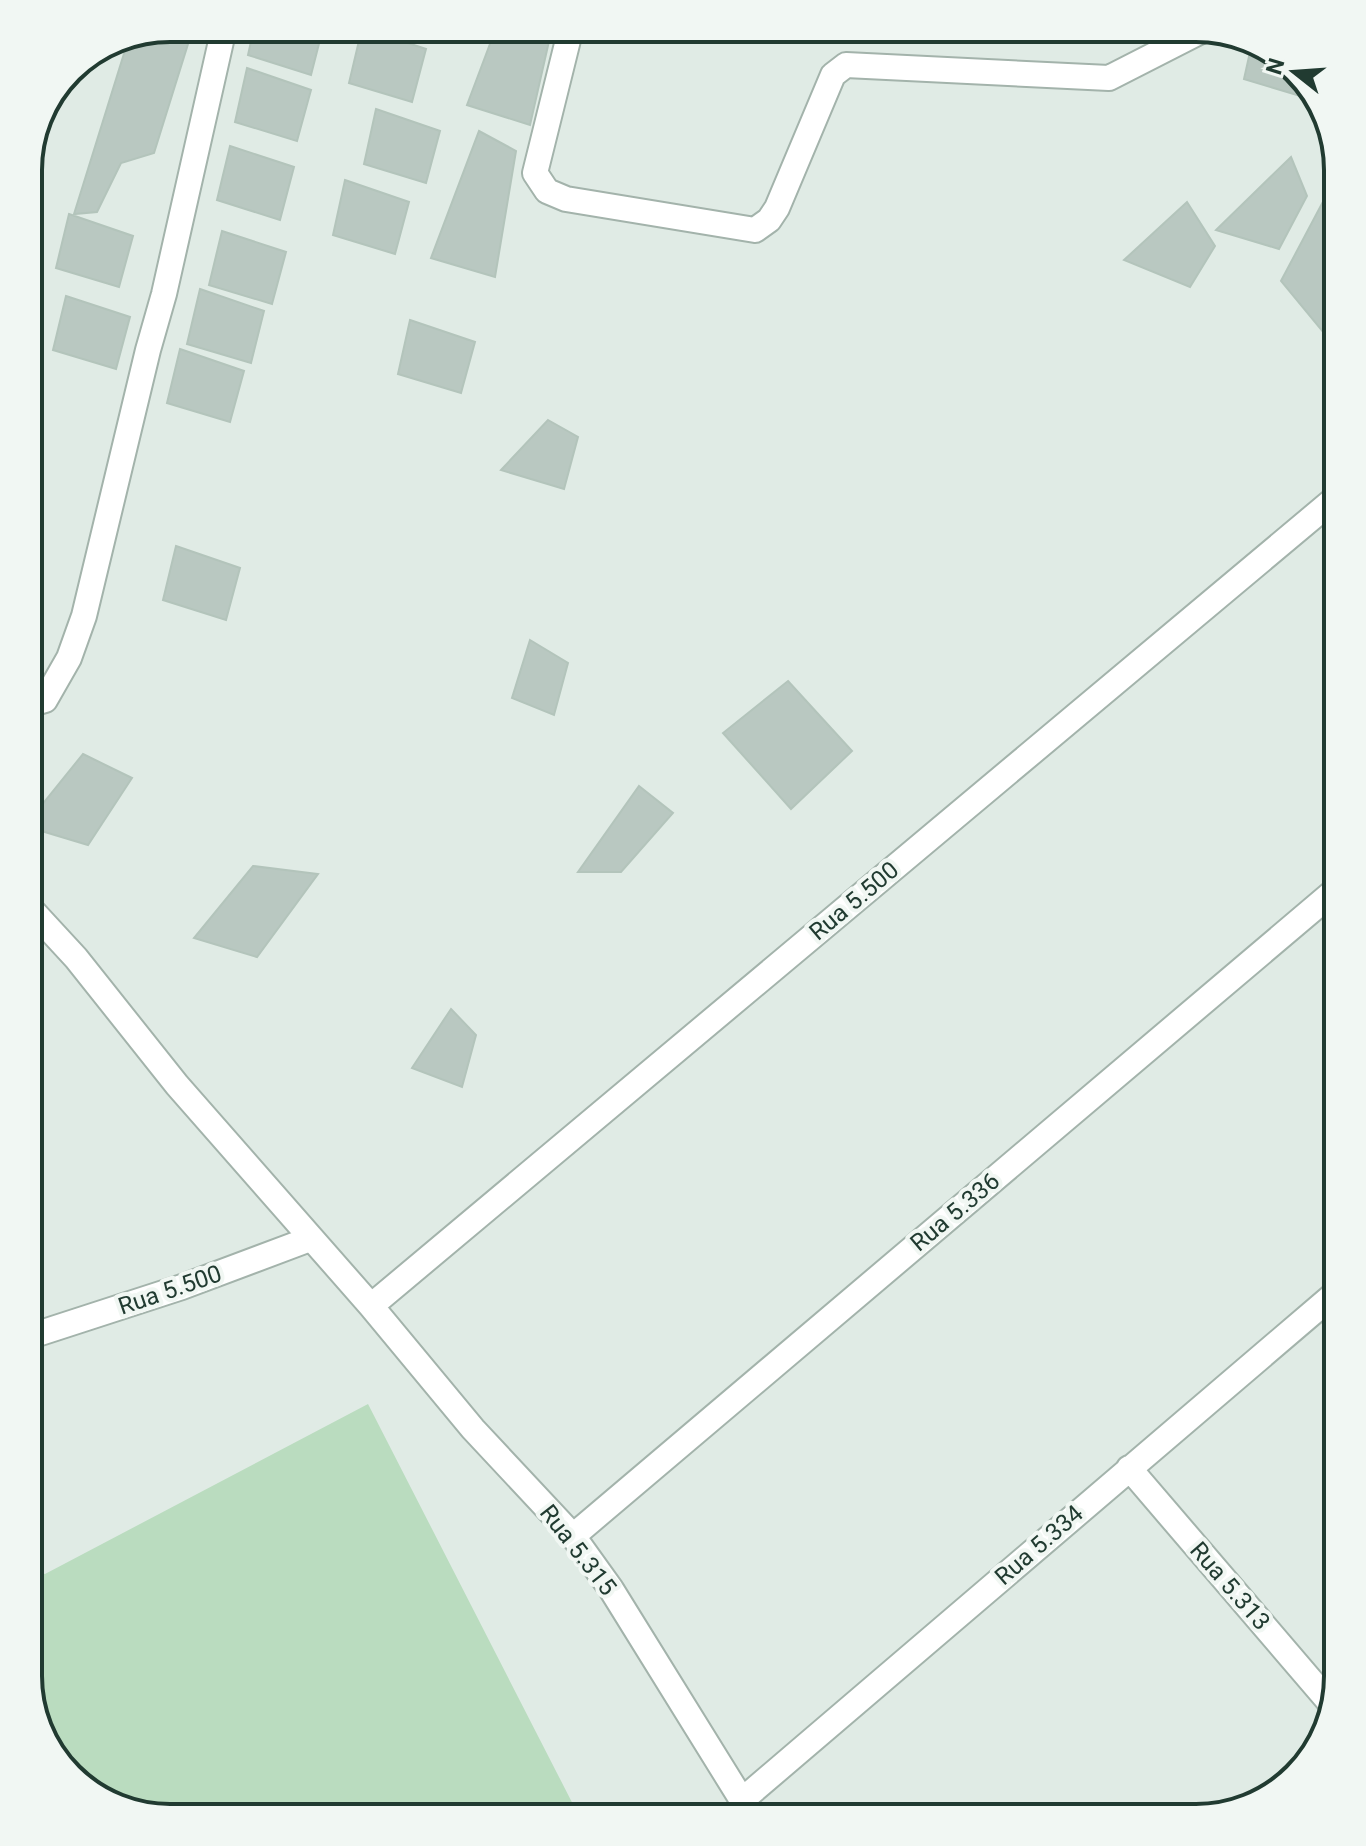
<svg xmlns="http://www.w3.org/2000/svg" width="1366" height="1846" font-family="Roboto,sans-serif">
<style>
.green{fill:#badcbf}
.building{fill:#b9c8c1;stroke:#b3c4bb;stroke-width:2}
.lines{fill:none;stroke-linecap:round;stroke-linejoin:round}
.minor-casing{stroke:#a3b3ab;stroke-width:28}
.minor{stroke:#fff;stroke-width:24}
.labels{text-anchor:middle;stroke-width:8;stroke-linejoin:round;paint-order:stroke}
.street-label{font-size:24px;fill:#213b31;stroke:#f1f7f3}
.rim{fill:none;stroke:#213b31;stroke-width:4}
</style>
<rect width="100%" height="100%" fill="#e0ebe5"/>
<!-- green -->
<path class="green" d="M368,1404L580,1818H170L100,1799L52,1754L28,1676V1568L45,1574Z"/>
<!-- building -->
<path class="building" d="M170,28H193L154,153L121,163L97,212L74,214L127,44Z
M254,28H323L311,75L248,55Z
M362,28L426,49L412,102L349,83Z
M496,28H552L530,125L467,105Z
M1252,43L1267,47L1310,87L1307,98L1244,79Z
M247,68L311,90L297,141L235,122Z
M376,109L440,131L426,183L364,164Z
M479,131L516,151L495,277L431,258Z
M230,146L294,167L280,220L217,200Z
M1291,157L1307,196L1279,249L1216,230Z
M345,180L409,202L395,254L333,235Z
M1326,196L1338,210V350L1281,281Z
M1187,202L1215,246L1190,287L1124,260Z
M69,214L133,236L119,287L56,268Z
M222,231L286,252L272,304L209,285Z
M200,289L264,311L251,363L187,344Z
M66,296L130,317L116,369L53,350Z
M410,320L475,342L461,393L398,374Z
M180,349L244,371L230,422L167,403Z
M548,420L578,437L564,489L501,470Z
M176,546L240,568L226,620L163,600Z
M530,640L568,663L554,715L512,698Z
M788,681L852,751L791,809L723,733Z
M83,754L132,778L88,845L28,827V822Z
M639,786L673,813L621,872H578Z
M253,866L318,874L257,957L194,938Z
M451,1009L476,1035L462,1087L412,1068Z"/>
<g class="lines">
<defs>
<path id="minor" d="M571,28L535,173L547,191L566,199L755,230L769,220L777,208L833,75L846,65L1109,78L1205,29
M28,705L45,700L69,658L84,616L148,350L164,294L224,28
M28,906L76,958L177,1085L371,1306L473,1429L573,1536L611,1589L753,1818
M371,1306L1338,496
M28,1337L182,1287L310,1239
M1129,1468L1331,1704
M573,1536L1338,888
M741,1801L1338,1291"/>
</defs>
<!-- minor casing -->
<use href="#minor" class="minor-casing"/>
<!-- minor -->
<use href="#minor" class="minor"/>
</g>
<g class="labels">
<!-- street labels -->
<g class="street-label">
<text transform="translate(854 901) rotate(-40)" y="8">Rua 5.500</text>
<text transform="translate(955 1212) rotate(-40)" y="8">Rua 5.336</text>
<text transform="translate(170 1290) rotate(-19)" y="8">Rua 5.500</text>
<text transform="translate(1039 1545) rotate(-41)" y="8">Rua 5.334</text>
<text transform="translate(578 1550) rotate(52)" y="8">Rua 5.315</text>
<text transform="translate(1230 1586) rotate(49)" y="8">Rua 5.313</text>
</g>
</g>
<!-- crop -->
<path d="M0 0H1366V1846H0ZM170 42H1196A128 128 0 0 1 1324 170V1676A128 128 0 0 1 1196 1804H170A128 128 0 0 1 42 1676V170A128 128 0 0 1 170 42Z" fill="#f1f7f3" fill-rule="evenodd"/>
<path class="rim" d="M170 42H1196A128 128 0 0 1 1324 170V1676A128 128 0 0 1 1196 1804H170A128 128 0 0 1 42 1676V170A128 128 0 0 1 170 42Z"/>
<!-- north arrow -->
<g transform="translate(1294 72) rotate(287)" stroke="#f1f7f3" stroke-width="6" paint-order="stroke">
<path d="M0-6L14 30L0 20L-14 30Z" fill="#213b31"/>
<text y="-12" font-size="22" font-weight="bold" text-anchor="middle" fill="#213b31">N</text>
</g>
</svg>
